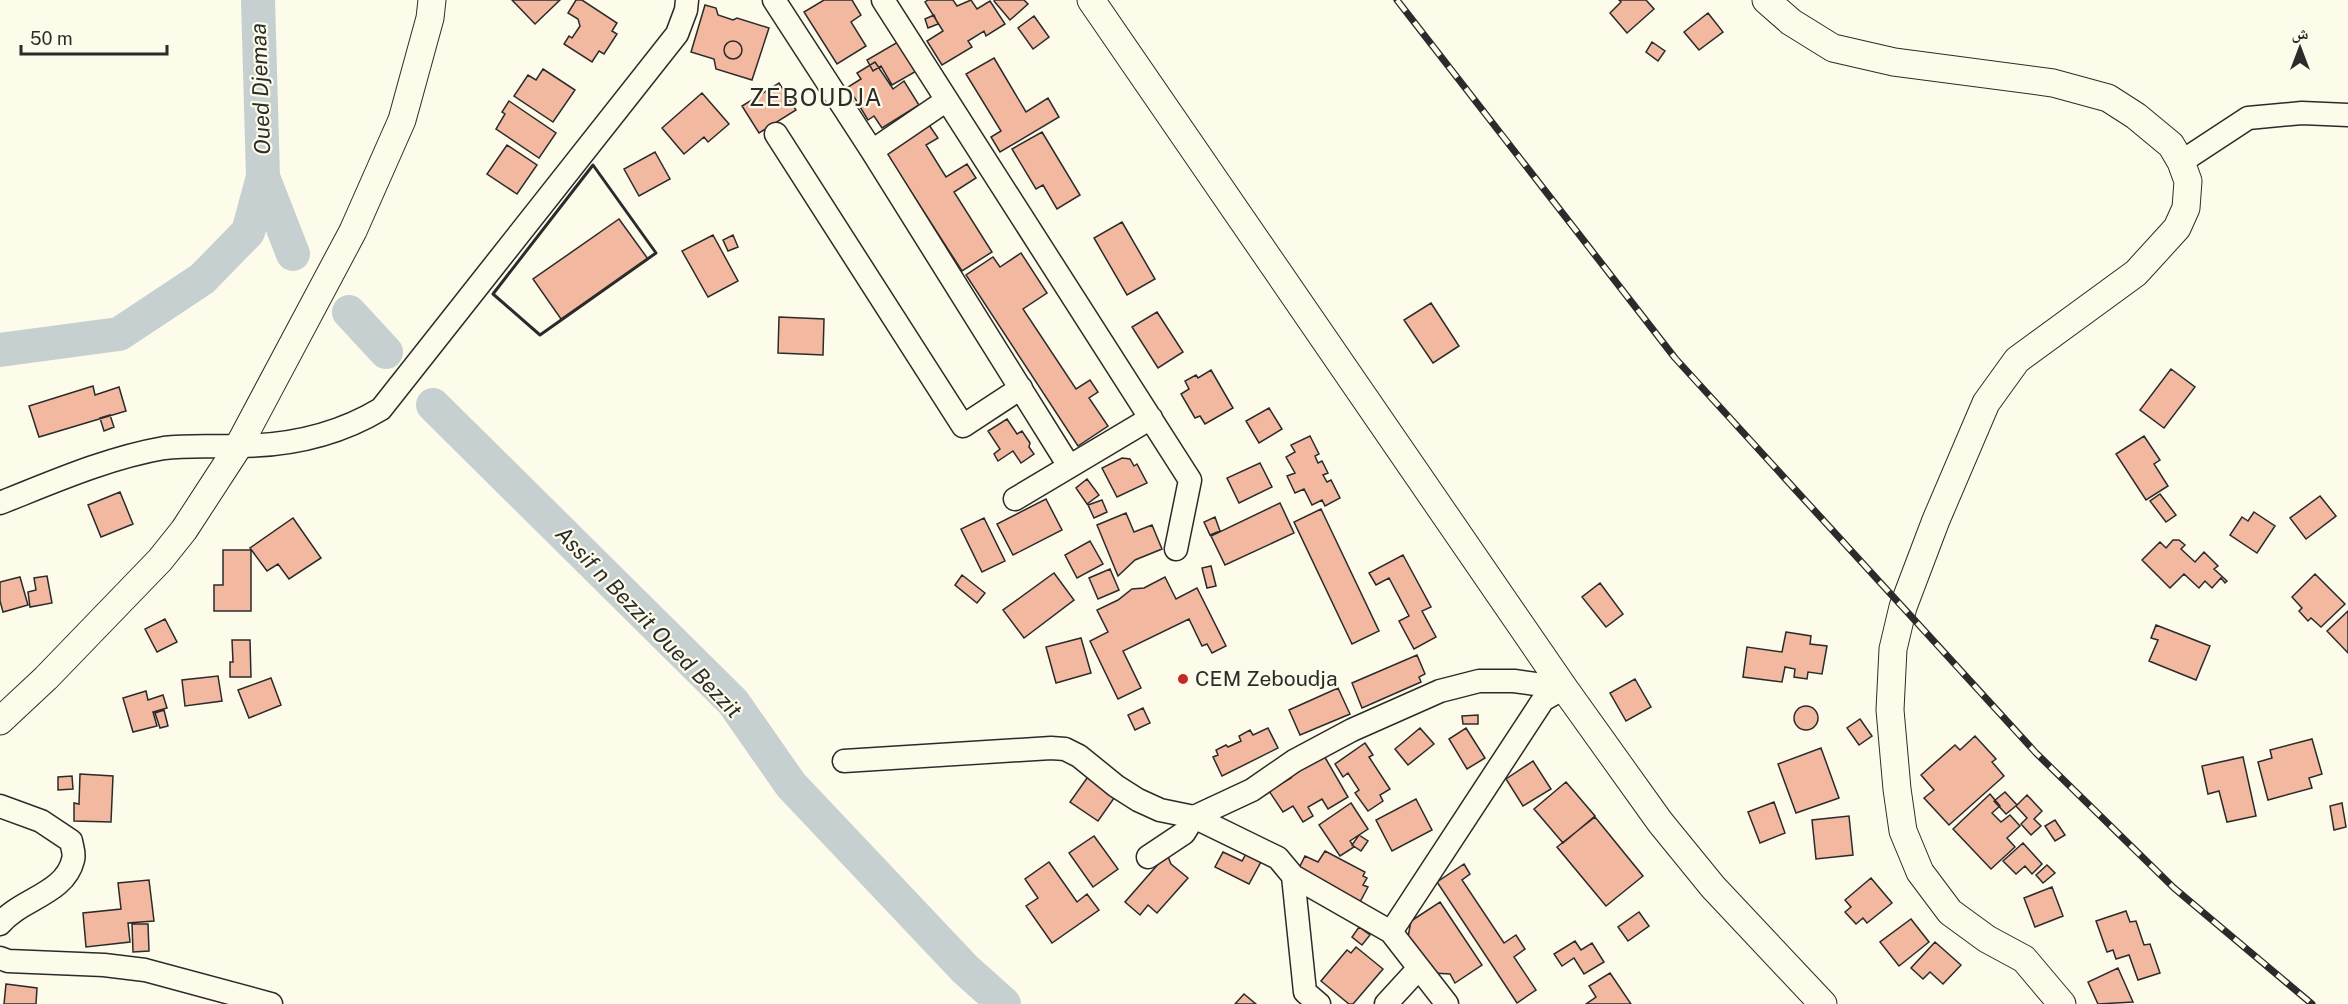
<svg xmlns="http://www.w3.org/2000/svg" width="2348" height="1004" font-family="'Public Sans','Noto Naskh Arabic',sans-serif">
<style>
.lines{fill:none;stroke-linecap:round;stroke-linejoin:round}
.river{stroke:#c7d0d0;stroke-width:34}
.building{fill:#f2b8a0;stroke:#2b2b2b;stroke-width:1.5}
.minor-casing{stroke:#2b2b2b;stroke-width:25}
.major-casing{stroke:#2b2b2b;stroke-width:29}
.minor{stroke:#fdfbea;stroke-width:22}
.major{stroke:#fdfbea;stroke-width:27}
.rail-casing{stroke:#2b2b2b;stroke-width:7}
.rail{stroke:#fdfbea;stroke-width:4.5;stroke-dasharray:14;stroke-linecap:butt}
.wall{stroke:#2b2b2b;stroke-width:3}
.poi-dot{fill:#c62828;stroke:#fdfbea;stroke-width:2}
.labels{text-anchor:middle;stroke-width:4.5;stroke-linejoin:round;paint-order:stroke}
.poi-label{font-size:21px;fill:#2b2b2b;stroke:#fdfbea;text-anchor:start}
.water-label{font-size:22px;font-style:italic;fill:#2b2b2b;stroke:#fdfbea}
.quarter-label{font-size:24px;letter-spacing:1.5px;fill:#2b2b2b;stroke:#fdfbea}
</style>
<rect width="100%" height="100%" fill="#fdfbea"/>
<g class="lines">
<!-- river -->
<path class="river" d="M263,177L293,254
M349,312L386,352
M0,350L119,334L202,279L248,232L263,177L258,0
M433,405L733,702L791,785L965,969L1004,1004"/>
</g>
<!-- building -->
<path class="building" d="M512,0H560L535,24Z
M576,0H582L617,23L612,31L617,34L604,54L599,51L592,62L564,44L569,36L572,38L580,26L578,19L568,13Z
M824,0H852L861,15L851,22L866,46L837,64L804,12Z
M928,0H953L957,6L971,0L977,9L990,1L1005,24L986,36L984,31L968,41L972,47L942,65L927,41L943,31L925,2Z
M995,0H1024L1028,4L1010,20L994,1Z
M1619,0H1646L1654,9L1627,33L1610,13L1621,2Z
M705,5L716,8L718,15L733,20L737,18L769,28L752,80L716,69L714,59L691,52Z
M1708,13L1723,32L1699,50L1684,32Z
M934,15L938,24L928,28L925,19Z
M1034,16L1049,37L1033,49L1018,28Z
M903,39L920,69L892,85L881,66L873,71L867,60Z
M724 50a9 9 0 1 1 18 0a9 9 0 1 1-18 0Z
M1652,42L1665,51L1658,61L1646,52Z
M994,58L1026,112L1048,98L1059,117L1000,152L991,137L1001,131L966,74Z
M875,62L893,89L904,81L919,105L882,128L874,116L868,120L848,87L861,79L857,73Z
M543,69L575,90L553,122L514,96L528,75L536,80Z
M779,83L796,110L759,133L742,106Z
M702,93L729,124L708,142L704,137L684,154L662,128Z
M509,101L556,133L539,158L496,129L505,114L502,112Z
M929,125L938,138L926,145L946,177L967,164L976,178L954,192L992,252L962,271L886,153Z
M1042,132L1080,195L1057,209L1043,185L1036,189L1012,149Z
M507,145L537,165L517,194L487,174Z
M655,152L670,179L639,196L624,169Z
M619,219L648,259L561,319L533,279Z
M1122,222L1155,279L1127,295L1094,238Z
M713,235L738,281L708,297L682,251Z
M733,235L738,247L728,251L723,240Z
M1021,253L1047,293L1023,309L1076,389L1090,380L1098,392L1089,398L1108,426L1078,446L966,275L993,257L1000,267Z
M1431,303L1459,346L1433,363L1404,320Z
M1157,312L1183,352L1158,368L1132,327Z
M779,317L824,319L823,355L778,353Z
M2171,369L2195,387L2164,428L2140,410Z
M1211,370L1233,408L1205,424L1200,416L1195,418L1181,394L1189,389L1185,381L1196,375L1198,378Z
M93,386L95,395L119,387L126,411L39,437L29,406Z
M1269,408L1282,429L1259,443L1246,421Z
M110,415L114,427L104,431L100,418Z
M1007,419L1017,434L1022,431L1030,443L1029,447L1034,454L1021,463L1013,451L998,461L994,454L1000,449L988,431Z
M1310,436L1319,454L1315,456L1318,463L1322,461L1328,473L1323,475L1327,482L1331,480L1340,498L1325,506L1322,500L1312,505L1304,489L1295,493L1287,476L1295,473L1286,457L1295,452L1291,445Z
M2144,436L2160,460L2154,464L2168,486L2146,500L2116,454Z
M1122,458L1130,459L1134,466L1137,464L1147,483L1117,497L1102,468Z
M1260,463L1272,487L1239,503L1227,478Z
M1087,479L1099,495L1087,504L1076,488Z
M120,492L133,524L101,537L88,505Z
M2160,494L2176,515L2166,522L2150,501Z
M2320,496L2336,516L2306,539L2290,518Z
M1046,499L1062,530L1013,555L997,524Z
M1102,500L1107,512L1094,518L1088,505Z
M1280,503L1294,533L1225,565L1211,536Z
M1321,509L1379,631L1352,644L1294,522Z
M2254,512L2275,526L2257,553L2230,535L2242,517L2248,521Z
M1126,513L1134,532L1152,525L1162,549L1135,560L1118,576L1097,525Z
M1215,517L1220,531L1210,535L1204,522Z
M293,518L321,558L289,579L278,564L267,571L250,548Z
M984,518L1005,561L982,572L961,529Z
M2173,540H2179L2185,545L2181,549L2195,562L2204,552L2218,566L2214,569L2227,581L2225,583L2221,578L2212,588L2205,581L2199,588L2184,574L2170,588L2142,560L2160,542L2166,548Z
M1090,541L1103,564L1077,578L1065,555Z
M223,550H251V611H214V585H223Z
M1403,555L1431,607L1422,611L1436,637L1414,649L1399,621L1409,616L1389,578L1376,585L1369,573Z
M1211,566L1216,586L1207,588L1202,568Z
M1110,569L1119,590L1098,599L1089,578Z
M1054,573L1074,600L1024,638L1003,610Z
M2315,574L2345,604L2321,627L2311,618L2308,621L2299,611L2302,608L2292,597Z
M962,575L985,593L977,603L955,585Z
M47,576L52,603L30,607L28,592L36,590L34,578Z
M20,577L28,605L3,612L0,601V582Z
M1165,577L1176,599L1197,588L1226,646L1212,653L1207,644L1202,646L1189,619L1123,651L1141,688L1118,699L1090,641L1108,632L1097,610L1118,600L1132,589L1144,588Z
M1600,583L1623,614L1606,627L1582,597Z
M2348,611V653L2327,631Z
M165,619L177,642L157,652L145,629Z
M2156,625L2210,646L2196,680L2149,661L2158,640L2151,638Z
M1786,632L1811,636L1810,644L1827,646L1822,674L1808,672L1807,679L1794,677L1795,669L1785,667L1782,682L1743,677L1747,647L1782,652Z
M1081,638L1091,673L1056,683L1046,647Z
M232,640H250L251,677H230V662H233Z
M1417,655L1425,674L1419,677L1421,682L1362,708L1352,683Z
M218,676L222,701L185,706L182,680Z
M271,678L281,705L249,718L238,690Z
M1635,679L1651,707L1626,721L1610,693Z
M1338,688L1350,714L1300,735L1289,710Z
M146,691L148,700L163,695L167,708L153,712L157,726L133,732L123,698Z
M1794 718a12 12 0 1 1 24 0a12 12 0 1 1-24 0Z
M1143,708L1150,723L1135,730L1128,715Z
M164,710L168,726L160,728L155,713Z
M1478,715V724H1463L1462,716Z
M1860,719L1872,736L1859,745L1847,728Z
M1268,728L1278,748L1222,776L1213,757L1218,755L1216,750L1226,745L1228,747L1241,741L1239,736L1250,730L1253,735Z
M1420,728L1434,744L1408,765L1395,749Z
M1466,728L1485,758L1467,769L1449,739Z
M1975,736L1996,759L1992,762L2004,776L1949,825L1924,798L1934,790L1921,775L1955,745L1960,750Z
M2312,739L2322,774L2309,778L2312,788L2268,800L2258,762L2272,758L2270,750Z
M1365,743L1373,755L1369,757L1390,789L1380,795L1383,801L1368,811L1355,793L1359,790L1348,773L1343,777L1335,764Z
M1821,748L1839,798L1796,813L1778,764Z
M1323,754L1348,797L1328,809L1322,799L1308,807L1313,816L1303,822L1293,806L1283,812L1269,791L1291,778L1295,770Z
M2243,757L2256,816L2227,822L2219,791L2208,794L2202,766Z
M1533,761L1551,789L1523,806L1506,779Z
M1097,764L1124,784L1098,821L1070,802Z
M80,774L113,776L111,822L74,821V803L79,804Z
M72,776L73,789L58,790V777Z
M1566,782L1595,816L1563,843L1534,809Z
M2005,792L2017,805L2006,814L1994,801Z
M1990,794L2000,806L1992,813L2001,822L2010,815L2020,826L2007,838L2015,847L1991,869L1953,829Z
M2027,795L2042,811L2034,819L2041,826L2031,835L2021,824L2027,818L2016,806Z
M1416,799L1432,830L1392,851L1376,820Z
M1774,802L1785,833L1760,843L1748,812Z
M1351,803L1368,829L1350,841L1354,847L1340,856L1319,825Z
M2342,803L2346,827L2334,830L2330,806Z
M1849,816L1853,855L1816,859L1812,820Z
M1595,817L1643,876L1606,906L1557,847Z
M2055,820L2065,835L2055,841L2045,826Z
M1359,835L1368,841L1361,851L1352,845Z
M1094,836L1118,869L1093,887L1069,853Z
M2023,843L2042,864L2032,874L2025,866L2016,874L2003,861Z
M1325,851L1365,872L1363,876L1367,878L1363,885L1368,887L1360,902L1298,870L1305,856L1318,862Z
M1223,852L1242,861L1247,852L1262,860L1249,884L1215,867Z
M1167,854L1171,864L1188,878L1157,913L1148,905L1140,915L1125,902Z
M1049,862L1077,902L1087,894L1099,910L1052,943L1026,906L1038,898L1025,879Z
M1464,864L1470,874L1462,880L1504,943L1516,935L1525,949L1514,957L1536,990L1517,1003L1437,882Z
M2047,865L2055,873L2043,883L2036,875Z
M1871,878L1892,903L1867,923L1863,918L1856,924L1845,912L1851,907L1845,900Z
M149,880L154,921L128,923L130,942L86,947L83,913L121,909L118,883Z
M2052,887L2063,916L2035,927L2024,898Z
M1440,902L1482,965L1455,983L1450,974L1433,973L1408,937L1411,921Z
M2126,911L2130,922L2136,921L2144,945L2150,944L2160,973L2138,980L2129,955L2116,959L2113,950L2107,952L2096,921Z
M1639,912L1649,926L1628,941L1618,927Z
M1911,919L1929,942L1899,966L1880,942Z
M132,924H148L149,951L133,952Z
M1359,927L1370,935L1362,945L1352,937Z
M1575,941L1581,950L1592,943L1604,962L1584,974L1574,958L1562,966L1554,954Z
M1935,942L1961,965L1943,984L1930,972L1923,979L1911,968Z
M1356,947L1383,969L1353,1004H1349L1321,981L1347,950L1351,953Z
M2118,968L2133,1002L2098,1004L2088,982Z
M1610,973L1631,1004H1586L1596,997L1589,986Z
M6,984L37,988L36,1004H4Z
M1244,994L1256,1004H1235Z"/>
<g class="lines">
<defs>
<path id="minor" d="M774,0L872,151L1069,466
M883,0L1190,480L1176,549
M776,134L963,426L1021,388
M872,151L947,100
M2181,162L2248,118L2302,113L2348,115
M1015,499L1151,418
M0,503C53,482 107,458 164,448C188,445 213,447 237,446C289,446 336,436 381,409L677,34L686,10L687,0
M844,761L1051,748L1065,749L1079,756L1116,786L1138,800L1160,810L1194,817L1278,858L1293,876L1391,932L1447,1004
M0,806L41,821L71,841C72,847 75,854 73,860C65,894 20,899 0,924
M1148,857L1184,833L1194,817L1252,790L1294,761L1352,730L1440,691L1479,681H1514L1564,688
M1293,876L1305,992L1319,1004
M1391,932L1543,700L1564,688
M0,958L8,961L104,965L145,970L271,1004
M1386,1004L1419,968"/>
<path id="major" d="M1091,0L1564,688L1660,822L1713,887L1823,1004
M1766,0L1791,22L1833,48L1894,62L2053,83L2108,98L2136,116L2171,145L2181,162L2188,181L2186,208L2177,228L2136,273L2017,360L1986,403L1936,520L1903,607L1893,649L1890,710L1897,789L1903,831L1920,872L1950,912L1987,939L2024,959L2062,1004
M0,721L46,678L160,560L184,530L238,447L353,231L402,120L430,18L432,0"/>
</defs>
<!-- minor casing -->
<use href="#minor" class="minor-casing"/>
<!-- major casing -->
<use href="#major" class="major-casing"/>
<!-- minor -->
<use href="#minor" class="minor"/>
<!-- major -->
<use href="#major" class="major"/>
<defs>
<path id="rail" d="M1397,0L1675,358L2036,753L2174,888L2312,1004"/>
</defs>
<!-- rail casing -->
<use href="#rail" class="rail-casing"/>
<!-- rail -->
<use href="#rail" class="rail"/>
<!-- wall -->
<path class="wall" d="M593,165L656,253L540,335L493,294Z"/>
</g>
<!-- markers -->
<circle class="poi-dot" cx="1183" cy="679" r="6"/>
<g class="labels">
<!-- poi labels -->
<g class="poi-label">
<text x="1195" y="686">CEM Zeboudja</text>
</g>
<!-- water labels -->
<g class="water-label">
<text transform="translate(260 89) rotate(-92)" y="8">Oued Djemaa</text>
<text transform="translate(649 622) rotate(46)" y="8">Assif n Bezzit Oued Bezzit</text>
</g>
<!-- quarter labels -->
<g class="quarter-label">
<text x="816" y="106">ZEBOUDJA</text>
</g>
</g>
<!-- north arrow -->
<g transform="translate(2300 48)" stroke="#fdfbea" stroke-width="4.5" paint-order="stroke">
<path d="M0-4.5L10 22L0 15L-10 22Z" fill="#2b2b2b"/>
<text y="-9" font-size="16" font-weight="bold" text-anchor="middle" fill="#2b2b2b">ش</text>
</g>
<!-- scale -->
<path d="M21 45v9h146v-9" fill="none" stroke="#2b2b2b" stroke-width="3"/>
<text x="30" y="45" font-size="18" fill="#2b2b2b" stroke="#fdfbea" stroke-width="4.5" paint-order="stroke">50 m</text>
</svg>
